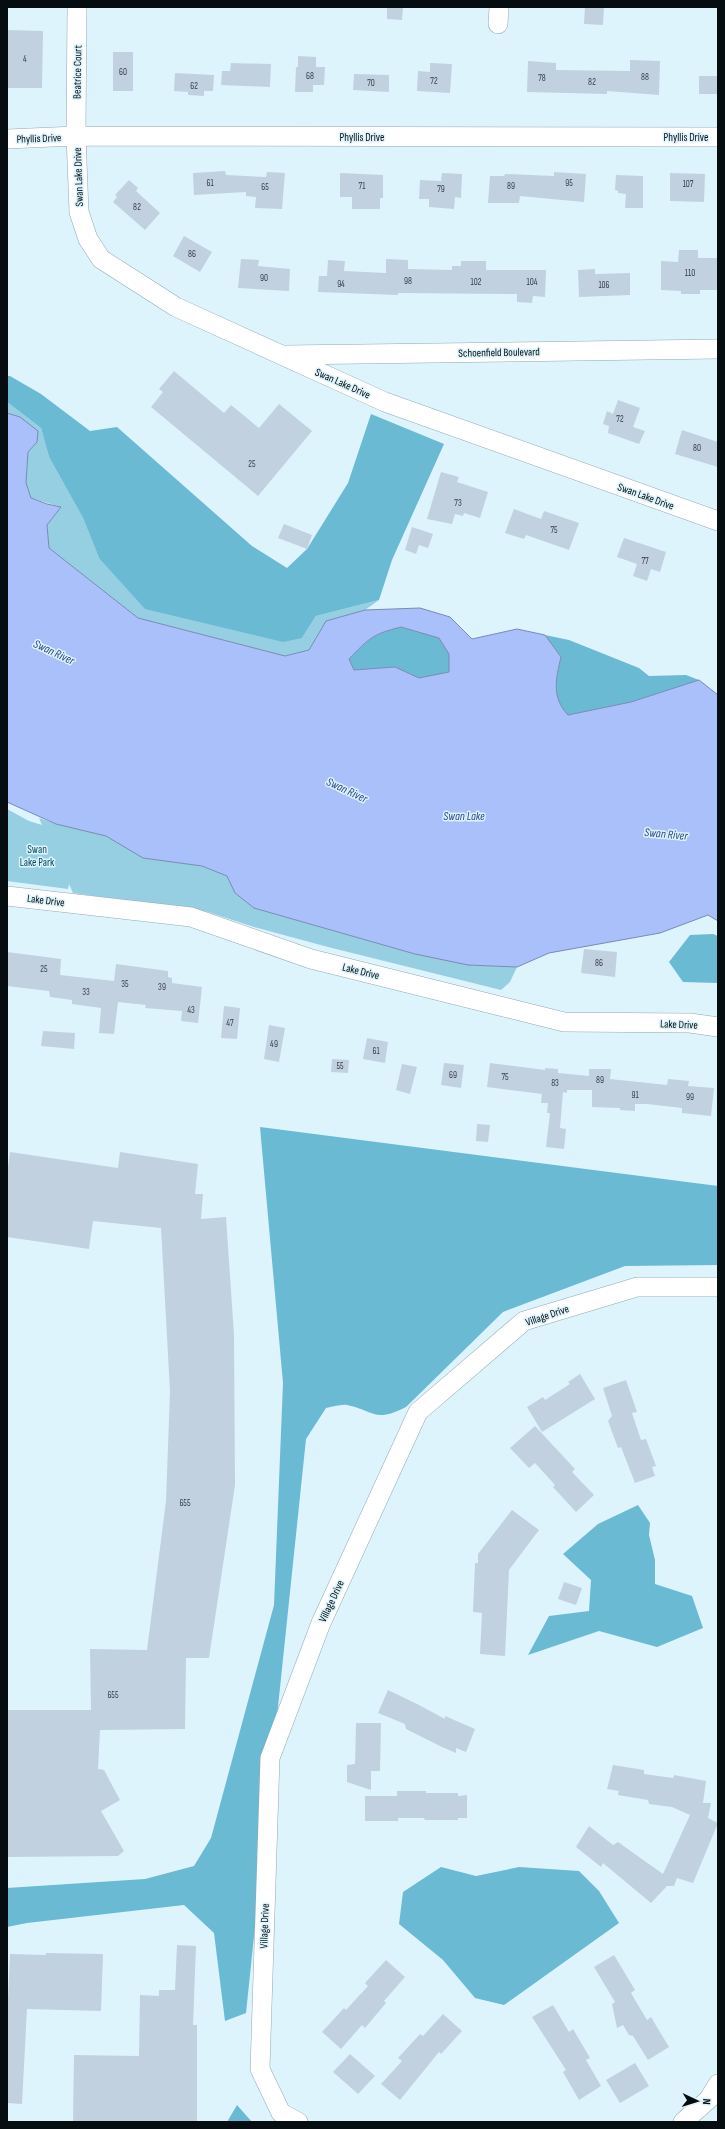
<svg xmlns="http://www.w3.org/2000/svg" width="725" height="2129" font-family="'Sofia Sans Condensed',sans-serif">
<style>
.green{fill:#96cfe2}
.forest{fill:#6abad3}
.water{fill:#aac0fa;stroke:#798ab4;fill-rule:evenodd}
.building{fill:#c1d1e0}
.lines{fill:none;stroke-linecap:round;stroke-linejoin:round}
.minor-casing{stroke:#93a9b1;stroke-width:20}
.minor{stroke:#fff;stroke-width:19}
.labels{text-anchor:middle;stroke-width:3;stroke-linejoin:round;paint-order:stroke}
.number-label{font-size:9px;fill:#353e44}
.street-label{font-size:11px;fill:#060d10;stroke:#ddf4fd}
.park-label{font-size:11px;fill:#004a5c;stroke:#ddf4fd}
.water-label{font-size:12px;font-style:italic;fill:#31458a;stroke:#ddf4fd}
</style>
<rect width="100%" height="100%" fill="#ddf4fd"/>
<!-- green -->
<path class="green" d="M7,402L41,428L49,457L83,518L99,558L302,638L316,616L379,600L365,610L326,621L309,650L285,656L138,618L49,548L47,525L61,507L31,498L26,483L28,452L37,442L20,417L7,413Z
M7,809L29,821L42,825L39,818L56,824L106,836L143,858L202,866L227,876L235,893L254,908L415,954L468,965L517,967L510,982L501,990L328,947L254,927L208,912L73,893L69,884L68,889L7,881Z"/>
<!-- forest -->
<path class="forest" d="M7,376H10L41,394L90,431L117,427L252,546L287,568L307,549L348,483L371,414L444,444L392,560L379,600L316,616L302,638L283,642L145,609L99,558L83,518L49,457L41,428L7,402Z
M401,627L439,638L449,654V672L419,678L395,667L354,670L349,659C369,638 373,634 401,627Z
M545,635L569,640L639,668L649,676L686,675L699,680L631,702L568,715C551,697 556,679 561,657Z
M713,934L718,936V983L683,982L669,962L690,935Z
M260,1127L718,1186V1265L625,1266L503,1312L406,1407C375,1423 375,1411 347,1405C341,1404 332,1407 326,1408L306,1439L246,2013L225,2021L214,1933L184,1905L27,1923L7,1927V1888L145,1879L194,1866L211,1838L274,1605L283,1383Z
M638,1505L650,1523L649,1535L655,1560V1584L692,1596L703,1628L657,1647L599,1631L528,1655L549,1616L589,1611L591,1580L563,1554L598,1524Z
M441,1867L476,1876L519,1867L579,1871L599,1891L619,1923L504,2005L475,1998L443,1960L399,1924L403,1892Z
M237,2105L252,2122H227Z"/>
<!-- water -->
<path class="water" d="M7,413L20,417L38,431L37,442L28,452L26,483L31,498L47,504L61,507L47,525L49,548L138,618L285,656L309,650L326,621L365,610L420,608L450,617L472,639L517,629L545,635L561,657C556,678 551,697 568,715L631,702L699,680L718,695V921L708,915L660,933L549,953L517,967L468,965L415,954L254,908L235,893L227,876L202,866L143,858L106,836L56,824L7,802ZM401,627L439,638L449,654V672L419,678L395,667L354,670L349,659C369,638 373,634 401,627Z"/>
<!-- building -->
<path class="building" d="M387,7H403L402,20L387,19Z
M585,7H604L603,25L584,24Z
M7,30L43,31L42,88H7Z
M113,52H133V91H113Z
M298,56L316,57V67H325L324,85H313V92H295L296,67H298Z
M630,60L660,61L659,95L607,91V94L527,92L528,61L556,63V70L630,71Z
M231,63L271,64L270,87L221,85L222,71H230Z
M430,63L452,64L450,93L417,91L418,71L430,72Z
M175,73L214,75L213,91H204V96L188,95V92L174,91Z
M354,74L389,75V92L353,90Z
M699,76H718V94H699Z
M225,171L226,175L266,177L267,172L285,173L282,209L255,208L256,197L246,196V192L194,195L193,173Z
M554,172L586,174L584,202L520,196L519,203H488L490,176H504L505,174L554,176Z
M340,173L383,175V198H380V209H352V197H340Z
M442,173L462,174L461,198L455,197L454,209L429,207V199H419L420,180L441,181Z
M670,173L705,174L704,202L670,201Z
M616,175L643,176V208H625L626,194L618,193V191L615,190Z
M129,180L138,188L136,191L160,213L145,230L113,202L117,197L115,195Z
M184,236L212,252L200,272L173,256Z
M679,250H698V258H718V290H700V294H681V291L661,290V261L678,262Z
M241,259L259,260L258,266L290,269L289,291L238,288Z
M386,259L408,260V269L452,270V266H461V261H486V270H546L545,297L533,296L532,303L517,302V294L398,293V295L318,292L319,276H327L328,260L345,261L344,271L386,273Z
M595,269V274L630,273V295L579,297L578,270Z
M174,371L224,413L231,405L259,428L279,404L312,431L258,496L151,407L163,392L159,389Z
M618,400L640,408L633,427L645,431L639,444L608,433L609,426L603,424L607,411L613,414Z
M682,430L718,442V467L675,454Z
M441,472L459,477L457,482L488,492L480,518L464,513L463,516L455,514L452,524L427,519Z
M514,509L541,519L544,511L579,523L569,550L526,535L524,539L505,533Z
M284,524L312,535L307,549L278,538Z
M412,527L433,534L428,548L419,545L416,554L405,550Z
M624,538L666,552L660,572L651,569L647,581L633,576L637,564L617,557Z
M584,949L617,952L615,977L581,973Z
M7,952L61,959L60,975L114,981L116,964L168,971V977L172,978V983L202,987L198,1023L181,1021L182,1011L145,1008L146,1005L118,1002L114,1034L99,1033L101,1008L72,1004V1000L50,997L49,991L7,986Z
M224,1006L240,1008L237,1039L221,1038Z
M269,1025L285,1028L279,1062L264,1059Z
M43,1031L75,1033L74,1049L41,1046Z
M367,1038L388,1042L385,1063L363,1059Z
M332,1059L349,1060L348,1073L331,1072Z
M444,1063L464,1065L461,1088L441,1085Z
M490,1063L545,1070V1068L558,1069V1073L589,1076V1069H611L610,1079L667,1085L668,1079L689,1081L688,1086L714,1088L711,1116L682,1113V1108L647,1104H635V1111L620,1110V1108L592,1107V1090H567V1093L563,1092L560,1128L566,1129L564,1149L546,1147L550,1113H547L548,1103H541L542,1094L487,1087Z
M402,1064L417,1067L410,1094L396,1090Z
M477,1124L490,1125L488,1142L476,1141Z
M10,1152L118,1168L120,1152L198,1164L195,1194H203L201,1219L226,1217L234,1335L235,1485L209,1658H186L185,1729L100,1730L98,1769L104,1770L120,1800L101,1811L124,1851L118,1856L7,1857V1710H91L90,1649L147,1650L166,1501L170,1391L161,1228L93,1221L89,1249L7,1237V1176Z
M580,1374L595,1399L542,1432L527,1407L543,1397L545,1400L570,1384L568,1382Z
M626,1380L637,1412L632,1413L641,1440L646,1439L656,1466L652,1467L655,1476L635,1483L621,1447L618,1448L608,1421L612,1416L603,1388Z
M535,1426L575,1469L572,1472L594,1495L576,1512L553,1487L555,1485L535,1463L529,1468L510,1448Z
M512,1510L539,1530L509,1570L505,1656L480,1654L482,1613L473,1612L475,1563H478V1554Z
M564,1582L582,1588L576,1605L558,1599Z
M388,1690L417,1704L445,1719V1716L475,1729L466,1752L456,1748V1753L442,1747L406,1729L405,1724L378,1713Z
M356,1723H381L380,1771H371V1790L347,1782V1765L355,1764Z
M613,1765L644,1770V1774L673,1778L674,1775L706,1781L703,1803H711L708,1818L718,1823L693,1883L677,1878L674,1886H667L651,1903L603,1863L601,1867L576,1847L589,1826L613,1845L618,1842L663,1874L690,1815L672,1807L649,1804L648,1800L618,1795L619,1791L607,1789Z
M397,1791H426V1793H458V1796L467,1795V1818H458V1820H425L424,1818H398V1821H365V1796H397Z
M177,1945L196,1946L193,2025H197V2122H73L74,2055L139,2056L140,1995L159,1996V1990H175Z
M46,1953L103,1954L101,2011L27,2009L22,2104L7,2103V2021L10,1954L46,1955Z
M614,1955L635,1990L631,1993L647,2020L651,2017L669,2047L648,2060L633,2036L629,2035L623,2025L617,2028L612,2004L615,2002L594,1967Z
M386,1960L405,1977L384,2001L386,2003L365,2028L362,2025L341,2049L322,2032L344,2008L346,2010L368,1986L365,1983Z
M553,2005L569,2032L573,2029L590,2058L586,2060L601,2086L579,2100L563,2072L566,2070L532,2017Z
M443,2014L462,2031L441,2054L439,2052L400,2100L381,2084L402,2061L398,2058L420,2034L423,2036Z
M350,2054L375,2076L358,2094L333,2072Z
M635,2063L649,2086L620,2103L606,2080Z"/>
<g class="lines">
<defs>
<path id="minor" d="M77,7L76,136L79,212L88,239L101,259L176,307L385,402L718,521
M498,24L499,7
M7,139L76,136L718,137
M286,355L718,349
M7,896L191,917L311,959L564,1022L690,1023L718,1027
M298,2122L281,2113L260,2069L270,1758L321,1623L418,1412L524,1321L637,1287H718
M683,2122L709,2099L718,2084"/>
</defs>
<!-- minor casing -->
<use href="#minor" class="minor-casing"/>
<!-- minor -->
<use href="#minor" class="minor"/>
</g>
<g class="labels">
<!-- number labels -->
<g class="number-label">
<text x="25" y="62">4</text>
<text x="123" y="75">60</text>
<text x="310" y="79">68</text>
<text x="645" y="80">88</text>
<text x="542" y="81">78</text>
<text x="434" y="84">72</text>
<text x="592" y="85">82</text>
<text x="371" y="86">70</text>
<text x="194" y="89">62</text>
<text x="210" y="186">61</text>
<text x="569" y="186">95</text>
<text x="688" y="187">107</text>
<text x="362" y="189">71</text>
<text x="511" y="189">89</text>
<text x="265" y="190">65</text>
<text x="441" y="192">79</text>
<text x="137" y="210">82</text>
<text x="192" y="257">86</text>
<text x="690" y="276">110</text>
<text x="264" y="281">90</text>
<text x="408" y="284">98</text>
<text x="476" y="285">102</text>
<text x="532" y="285">104</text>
<text x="341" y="287">94</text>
<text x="604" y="288">106</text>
<text x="620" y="422">72</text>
<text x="697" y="451">80</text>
<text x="252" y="467">25</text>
<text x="458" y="506">73</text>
<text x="554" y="533">75</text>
<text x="645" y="564">77</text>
<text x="599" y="966">86</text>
<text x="44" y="972">25</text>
<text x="125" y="987">35</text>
<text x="162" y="990">39</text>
<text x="86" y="995">33</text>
<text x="191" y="1013">43</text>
<text x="230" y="1026">47</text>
<text x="274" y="1047">49</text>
<text x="376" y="1054">61</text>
<text x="340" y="1069">55</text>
<text x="453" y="1078">69</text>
<text x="505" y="1080">75</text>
<text x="600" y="1083">89</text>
<text x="555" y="1086">83</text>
<text x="635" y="1098">91</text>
<text x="690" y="1100">99</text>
<text x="185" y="1506">655</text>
<text x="113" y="1698">655</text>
</g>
<!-- street labels -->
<g class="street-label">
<text transform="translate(77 72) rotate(-89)" y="4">Beatrice Court</text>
<text x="362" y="141">Phyllis Drive</text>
<text x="686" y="141">Phyllis Drive</text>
<text transform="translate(39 138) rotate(-2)" y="4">Phyllis Drive</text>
<text transform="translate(78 177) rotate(-92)" y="4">Swan Lake Drive</text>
<text transform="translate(499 352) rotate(-1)" y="4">Schoenfield Boulevard</text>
<text transform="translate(343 383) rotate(24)" y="4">Swan Lake Drive</text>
<text transform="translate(646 496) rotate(20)" y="4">Swan Lake Drive</text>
<text transform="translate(46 900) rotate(7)" y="4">Lake Drive</text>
<text transform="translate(361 971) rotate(14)" y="4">Lake Drive</text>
<text transform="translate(679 1024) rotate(2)" y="4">Lake Drive</text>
<text transform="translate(547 1315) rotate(-19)" y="4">Village Drive</text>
<text transform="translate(331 1601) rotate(-65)" y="4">Village Drive</text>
<text transform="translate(264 1926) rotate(-88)" y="4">Village Drive</text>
</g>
<!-- park labels -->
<g class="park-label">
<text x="37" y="853">Swan<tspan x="37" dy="13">Lake Park</tspan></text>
</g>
<!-- water labels -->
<g class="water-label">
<text transform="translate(54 652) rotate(25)" y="4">Swan River</text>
<text transform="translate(347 790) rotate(25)" y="4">Swan River</text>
<text x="464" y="820">Swan Lake</text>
<text transform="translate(666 834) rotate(5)" y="4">Swan River</text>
</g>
</g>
<!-- border -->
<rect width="725" height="2129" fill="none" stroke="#060d10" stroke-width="16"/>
<!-- north arrow -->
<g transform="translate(697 2101) rotate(94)" stroke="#ddf4fd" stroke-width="3" paint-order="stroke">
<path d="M0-3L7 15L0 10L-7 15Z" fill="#060d10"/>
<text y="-6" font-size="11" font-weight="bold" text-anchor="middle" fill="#060d10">N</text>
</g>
</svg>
